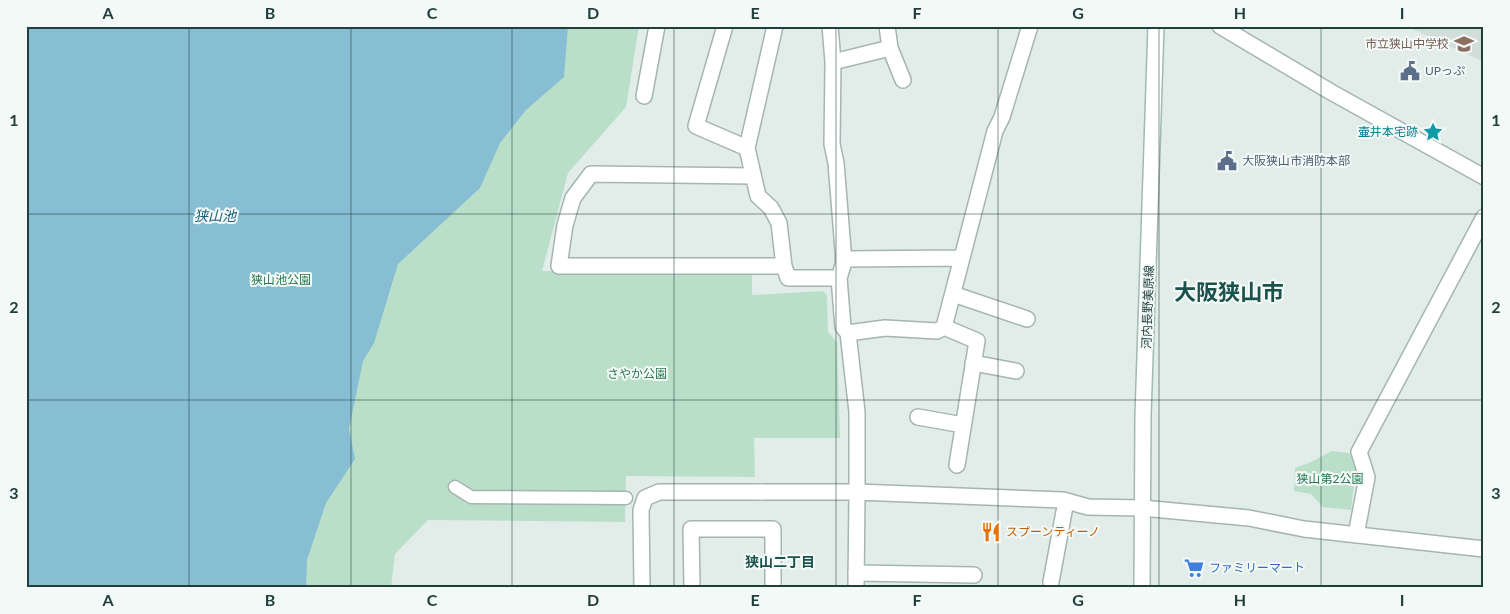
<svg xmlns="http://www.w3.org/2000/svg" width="1510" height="614" font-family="Lato,'Noto Sans JP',sans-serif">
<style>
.built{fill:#d0ddd9}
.green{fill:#badfc9}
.water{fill:#88bed4}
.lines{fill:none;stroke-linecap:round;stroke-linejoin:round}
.pedestrian-casing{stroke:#a4b5b2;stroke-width:15}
.minor-casing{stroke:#a4b5b2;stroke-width:18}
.tertiary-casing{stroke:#a4b5b2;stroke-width:18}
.secondary-casing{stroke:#a0b9b4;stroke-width:18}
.pedestrian{stroke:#fff;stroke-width:12}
.minor{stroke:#fff;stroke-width:15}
.tertiary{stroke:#fff;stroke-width:15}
.secondary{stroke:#fff;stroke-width:15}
.grid{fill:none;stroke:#213f3b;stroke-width:1;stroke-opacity:0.55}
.labels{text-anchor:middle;stroke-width:4;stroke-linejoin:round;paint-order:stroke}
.education-label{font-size:12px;fill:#785e54;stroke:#f3f9f7;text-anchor:end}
.service-label{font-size:12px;fill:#4e5e75;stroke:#f3f9f7;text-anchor:start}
.culture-label{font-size:12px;fill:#0d838f;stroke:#f3f9f7;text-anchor:end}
.park-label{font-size:12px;fill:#297852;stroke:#f3f9f7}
.street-label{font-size:12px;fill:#213f3b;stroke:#f3f9f7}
.food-label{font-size:12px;fill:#c56008;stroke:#f3f9f7;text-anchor:start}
.shop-label{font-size:12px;fill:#366cbe;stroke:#f3f9f7;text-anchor:start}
.water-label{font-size:14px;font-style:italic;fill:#185f7e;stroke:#f3f9f7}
.neighbourhood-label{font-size:14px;font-weight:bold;fill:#1c524c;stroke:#f3f9f7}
.town-label{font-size:22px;font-weight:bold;fill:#1c524c;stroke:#f3f9f7}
.neatline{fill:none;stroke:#213f3b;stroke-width:2}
.grid-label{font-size:16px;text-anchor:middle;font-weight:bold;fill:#213f3b}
</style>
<rect width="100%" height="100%" fill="#e2edea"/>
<!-- built -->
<path class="built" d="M1406,26H1484V62Z"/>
<!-- green -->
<path class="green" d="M26,26H639L626,107L568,173L542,271L752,273V295L823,291L827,295L828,332L837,342L840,438H754L755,477L626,476L625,522L428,520L395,554L391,588H26Z
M1332,451L1349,453L1356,467L1351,510L1323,507L1311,494L1294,491L1295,468L1309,463Z"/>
<!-- water -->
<path class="water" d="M26,26H568L564,77L526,110L500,143L480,188L398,264L374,343L363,361L349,429L355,459L326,503L307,560L306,588H26Z"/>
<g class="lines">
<defs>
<path id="pedestrian" d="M455,487L471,497L626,498"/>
<path id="minor" d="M725,26L696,126L747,148
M775,26L747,148L758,196L771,208L779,223L784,266
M830,26L833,62L832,144L836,163L844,262L839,278L843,327L848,333L857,412V492
M887,26L890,48L903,80
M1220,26L1331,92L1484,177
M833,62L890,48
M644,96L657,26
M753,176L591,174L573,198L565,225L559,266H784L788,278H839
M843,259L961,258
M953,294L1027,319
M944,327L995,131L1002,117L1030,26
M848,333L885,328L937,331L944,327L977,341L957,465
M973,363L1016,371
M918,417L963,425
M1356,535L1367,477L1359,452L1484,217
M856,573L974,575
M1051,582L1066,501
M642,588L641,510L645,498L659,492H761
M692,588L691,529H773V588"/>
<path id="tertiary" d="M761,492H857L1063,500L1088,507L1142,508L1249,518L1304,529L1484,549
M856,588L857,492"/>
<path id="secondary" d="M1142,588L1143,416L1156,26"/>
</defs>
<!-- pedestrian casing -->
<use href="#pedestrian" class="pedestrian-casing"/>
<!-- minor casing -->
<use href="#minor" class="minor-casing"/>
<!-- tertiary casing -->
<use href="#tertiary" class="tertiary-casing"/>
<!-- secondary casing -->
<use href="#secondary" class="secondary-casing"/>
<!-- pedestrian -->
<use href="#pedestrian" class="pedestrian"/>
<!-- minor -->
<use href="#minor" class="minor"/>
<!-- tertiary -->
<use href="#tertiary" class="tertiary"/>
<!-- secondary -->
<use href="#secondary" class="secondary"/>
</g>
<!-- grid -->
<path class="grid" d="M189,26V588M351,26V588M512,26V588M674,26V588M836,26V588M998,26V588M1159,26V588M1321,26V588M26,214H1484M26,400H1484"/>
<!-- icons -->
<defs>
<symbol id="school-bare" viewBox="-9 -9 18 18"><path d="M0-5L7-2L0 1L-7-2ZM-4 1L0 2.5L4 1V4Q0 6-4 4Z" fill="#8d6e63" stroke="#f3f9f7" stroke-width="2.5" paint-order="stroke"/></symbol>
<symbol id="civic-bare" viewBox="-9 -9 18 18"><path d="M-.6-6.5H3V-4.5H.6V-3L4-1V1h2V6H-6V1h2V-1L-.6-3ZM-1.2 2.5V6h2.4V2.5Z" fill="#5c6f8a" stroke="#f3f9f7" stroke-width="2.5" paint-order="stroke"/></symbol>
<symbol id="sight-bare" viewBox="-9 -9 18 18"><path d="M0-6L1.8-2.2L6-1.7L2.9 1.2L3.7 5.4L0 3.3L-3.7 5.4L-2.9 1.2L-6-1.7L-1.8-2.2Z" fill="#0f9aa8" stroke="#f3f9f7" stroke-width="2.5" paint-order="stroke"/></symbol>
<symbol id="restaurant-bare" viewBox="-9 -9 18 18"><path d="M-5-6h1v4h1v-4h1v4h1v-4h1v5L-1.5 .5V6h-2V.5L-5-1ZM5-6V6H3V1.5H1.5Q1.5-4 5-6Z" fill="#e8710a" stroke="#f3f9f7" stroke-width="2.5" paint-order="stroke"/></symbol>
<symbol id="supermarket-bare" viewBox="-9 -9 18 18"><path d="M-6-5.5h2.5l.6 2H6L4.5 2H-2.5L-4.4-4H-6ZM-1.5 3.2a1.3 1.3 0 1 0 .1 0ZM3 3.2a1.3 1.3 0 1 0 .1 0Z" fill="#3f7fe0" stroke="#f3f9f7" stroke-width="2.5" paint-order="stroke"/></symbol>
</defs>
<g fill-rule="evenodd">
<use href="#school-bare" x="1450" y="30" width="28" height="28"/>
<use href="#civic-bare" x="1396" y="57" width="28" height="28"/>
<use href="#sight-bare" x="1419" y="118" width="28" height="28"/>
<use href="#civic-bare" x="1213" y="147" width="28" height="28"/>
<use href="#restaurant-bare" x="977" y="518" width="28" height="28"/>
<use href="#supermarket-bare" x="1180" y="554" width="28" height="28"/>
</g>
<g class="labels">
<!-- education labels -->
<g class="education-label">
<text x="1449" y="48">市立狭山中学校</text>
</g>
<!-- service labels -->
<g class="service-label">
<text x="1425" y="75">UPっぷ</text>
<text x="1242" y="165">大阪狭山市消防本部</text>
</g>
<!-- culture labels -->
<g class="culture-label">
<text x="1418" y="136">壷井本宅跡</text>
</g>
<!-- park labels -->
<g class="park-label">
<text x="281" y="284">狭山池公園</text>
<text x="637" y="378">さやか公園</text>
<text x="1330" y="483">狭山第2公園</text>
</g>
<!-- street labels -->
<g class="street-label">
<text transform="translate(1148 307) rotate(-88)" y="4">河内長野美原線</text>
</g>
<!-- food labels -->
<g class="food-label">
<text x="1006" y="536">スプーンティーノ</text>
</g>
<!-- shop labels -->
<g class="shop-label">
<text x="1209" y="572">ファミリーマート</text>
</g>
<!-- water labels -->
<g class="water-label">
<text x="215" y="221">狭山池</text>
</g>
<!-- neighbourhood labels -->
<g class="neighbourhood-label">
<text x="780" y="567">狭山二丁目</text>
</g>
<!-- town labels -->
<g class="town-label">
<text x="1229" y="300">大阪狭山市</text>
</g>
</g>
<!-- border -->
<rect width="1510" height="614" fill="none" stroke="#f3f9f7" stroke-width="55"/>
<rect x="28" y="28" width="1454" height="558" class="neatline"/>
<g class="grid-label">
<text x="108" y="19">A</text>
<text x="270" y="19">B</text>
<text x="432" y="19">C</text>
<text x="593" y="19">D</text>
<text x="755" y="19">E</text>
<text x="917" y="19">F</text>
<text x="1078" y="19">G</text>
<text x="1240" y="19">H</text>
<text x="1402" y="19">I</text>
<text x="14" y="126">1</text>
<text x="1496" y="126">1</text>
<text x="14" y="313">2</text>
<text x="1496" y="313">2</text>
<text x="14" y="499">3</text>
<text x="1496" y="499">3</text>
<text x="108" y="606">A</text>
<text x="270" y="606">B</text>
<text x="432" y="606">C</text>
<text x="593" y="606">D</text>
<text x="755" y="606">E</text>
<text x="917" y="606">F</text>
<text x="1078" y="606">G</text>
<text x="1240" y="606">H</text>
<text x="1402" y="606">I</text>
</g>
</svg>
